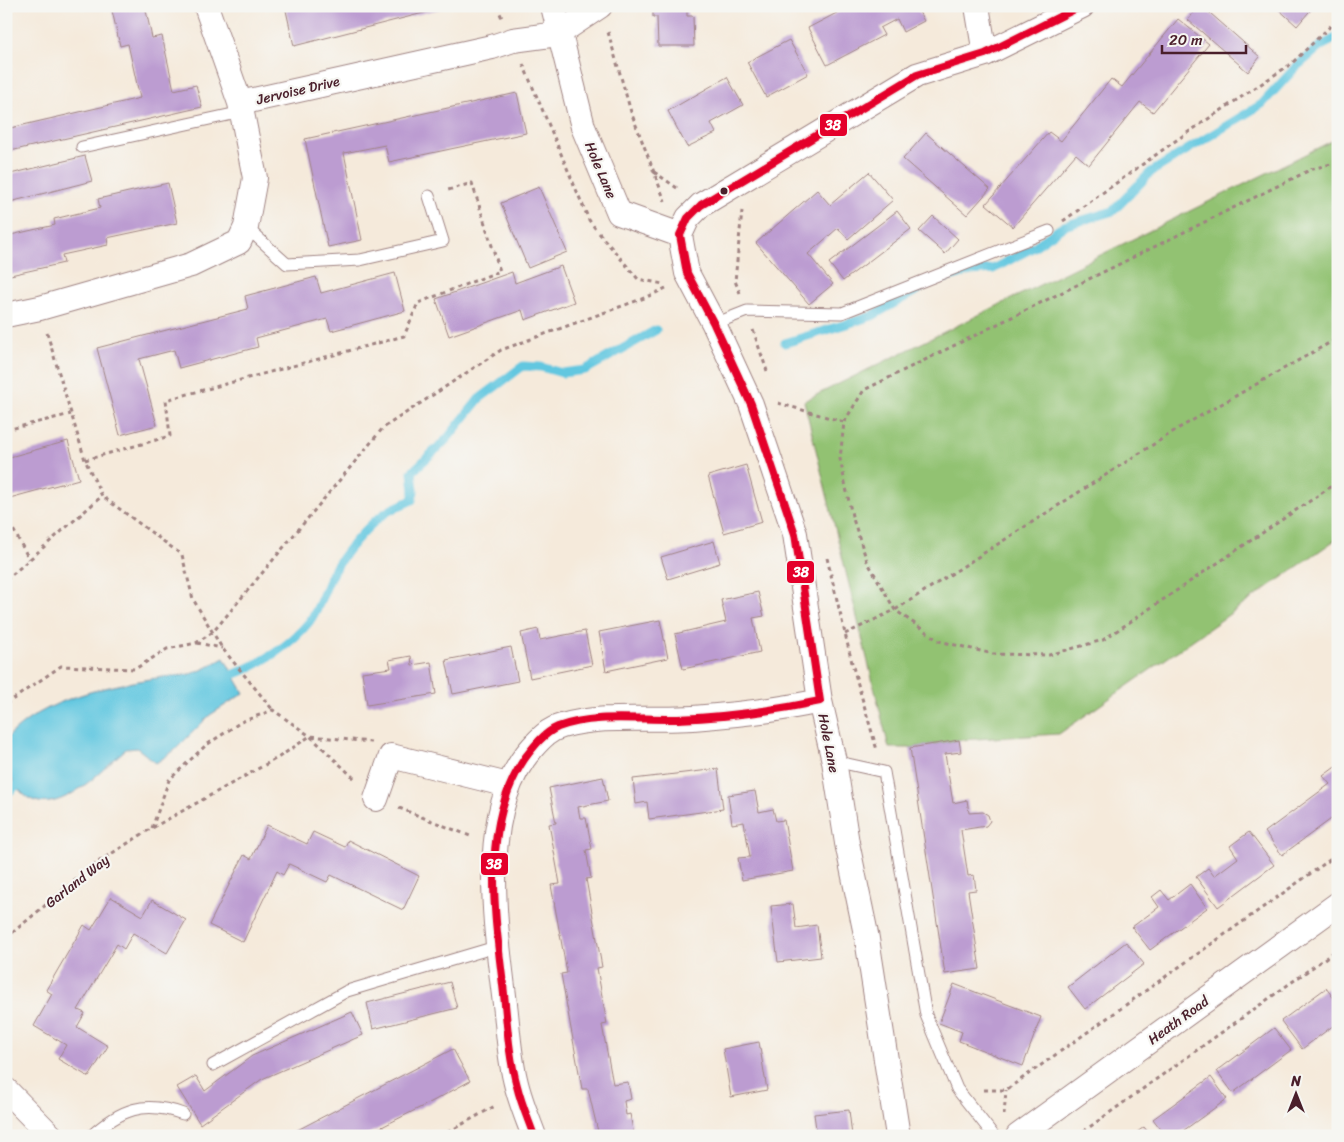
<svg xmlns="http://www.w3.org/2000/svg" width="1344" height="1142" font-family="Sriracha,sans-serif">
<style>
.green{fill:#92c272;stroke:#6e704e}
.water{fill:#62c7e0;stroke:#567386}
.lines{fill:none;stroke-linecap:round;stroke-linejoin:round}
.stream{stroke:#62c7e0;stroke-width:9}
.building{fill:#bc9cd1}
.service-casing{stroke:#a08483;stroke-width:13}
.minor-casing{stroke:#a08483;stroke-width:26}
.path{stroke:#a08483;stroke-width:3;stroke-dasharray:4 4;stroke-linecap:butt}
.service{stroke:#fff;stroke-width:11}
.minor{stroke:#fff;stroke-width:24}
.bus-1-casing{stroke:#f6f6f2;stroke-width:11}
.bus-1{stroke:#e4002b;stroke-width:8}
.bus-dot{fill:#4a1f2b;stroke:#f6f6f2;stroke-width:2}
.labels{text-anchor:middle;stroke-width:4.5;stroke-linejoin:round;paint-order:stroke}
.street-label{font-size:14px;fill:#4a1f2b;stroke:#f6f6f2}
.line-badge{stroke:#f6f6f2;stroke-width:2}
.badge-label{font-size:14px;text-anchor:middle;font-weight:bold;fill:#fff}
</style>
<rect width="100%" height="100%" fill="#f6f6f2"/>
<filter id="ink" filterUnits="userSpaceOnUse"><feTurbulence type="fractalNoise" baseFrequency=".02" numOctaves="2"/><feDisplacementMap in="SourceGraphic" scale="10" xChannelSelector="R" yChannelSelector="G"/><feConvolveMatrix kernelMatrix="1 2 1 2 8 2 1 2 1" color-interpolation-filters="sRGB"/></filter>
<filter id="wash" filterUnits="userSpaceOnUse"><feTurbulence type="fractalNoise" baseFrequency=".0096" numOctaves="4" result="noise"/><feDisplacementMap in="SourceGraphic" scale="20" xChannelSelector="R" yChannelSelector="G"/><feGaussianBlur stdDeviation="1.12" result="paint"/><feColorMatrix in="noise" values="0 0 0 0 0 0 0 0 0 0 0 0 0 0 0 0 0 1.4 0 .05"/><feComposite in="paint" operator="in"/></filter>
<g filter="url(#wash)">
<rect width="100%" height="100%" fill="#f5eadb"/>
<!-- green -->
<path class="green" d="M1338,138V538L1059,734L959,740L910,748H889L804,401Z"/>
<!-- water -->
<path class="water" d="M224,658L244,693L210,715L175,750L156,763L137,748L126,749C101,770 55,824 22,793C6,776 6,761 6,739C43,698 110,685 163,677C172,676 181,676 190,674C202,671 213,664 224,658Z"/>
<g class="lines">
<!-- stream -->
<path class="stream" d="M785,343L872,316L931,282L971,271L993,269L1032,248L1064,226L1113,211L1151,172L1262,104L1296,67L1321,46L1338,37
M235,674C264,662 289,647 309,622C320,607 324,590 332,574C342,555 369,523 387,512C395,507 404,504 412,500L414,491L412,472L447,439L479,399L523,366L541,367L562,373L585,370L656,330
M6,794L16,786"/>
</g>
<g id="blocks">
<!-- building -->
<path class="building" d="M111,6H145L152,38L162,36L174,90L196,85L202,107L6,152V129L140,98L128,44L120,46Z
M285,6H447V7L294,46Z
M653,6H687V16H693L694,46H658L657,17H653Z
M850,6H916L924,21L903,32L897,19L880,28L884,35L827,65L808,28Z
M1199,6H1202L1260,57L1248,72L1188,20Z
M1275,6H1314L1297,26Z
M1178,19L1209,44L1153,112L1140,102L1089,165L1076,154L1013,227L986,204L1049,132L1061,141L1111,79L1122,87Z
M789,40L808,74L766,97L747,62Z
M727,77L743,105L711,123L716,133L687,147L668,111Z
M517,93L526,133L389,162L385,145L344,153L362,240L328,247L305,139Z
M926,133L990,189L967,215L903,159Z
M85,156L92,181L6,203V175Z
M869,172L893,200L848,239L838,228L808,254L833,284L809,304L756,243L817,190L830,205Z
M168,183L177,223L107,238L108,245L62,255L64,263L6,276V236L55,225L54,219L100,208L98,199Z
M539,187L567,252L528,268L501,203Z
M897,211L911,229L843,281L829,263Z
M933,216L958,239L945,254L919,231Z
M561,266L574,302L525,320L522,310L449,336L436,299L512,272L515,283Z
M395,273L405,311L331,331L327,319L256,338L258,347L179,368L174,350L139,359L157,425L120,435L97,348L248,309L245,296L316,277L321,293Z
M68,441L79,479L6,499V458Z
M746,465L762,522L724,533L708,476Z
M714,541L720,563L668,579L661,557Z
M758,592L764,616L753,618L760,652L683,669L675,634L726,622L721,600Z
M660,620L668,658L606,671L599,632Z
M538,629L540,640L585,631L592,665L530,678L521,633Z
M511,647L518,681L453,694L446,660Z
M411,656L412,665L431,662L436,694L367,705L362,672L391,668L389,660Z
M959,740L961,752L945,754L953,803L967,800L969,813L983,812L988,815L990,821L986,826L961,830L968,876L974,875L976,890L968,891L980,969L945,974L910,748Z
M1338,765V814L1282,855L1265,832L1330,784L1323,776Z
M718,769L723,809L649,819L647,802L636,804L633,779Z
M603,777L608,801L578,807L580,818H586L592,849L586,850L591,878L586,879L602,967L597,968L607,1024L602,1025L613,1084L628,1082L631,1099L624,1101L626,1115L630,1114L634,1136H599L588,1089H582L561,974L567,973L551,885L560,884L549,824L556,823L549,788Z
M755,791L759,812L773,809L776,821L784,820L793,871L742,880L738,858L750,857L744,822L732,824L728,795Z
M267,825L307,844L313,832L345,847L348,840L419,876L403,910L331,875L327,882L289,864L283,875L277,871L243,942L209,925L244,855L251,859Z
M1249,832L1274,865L1218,907L1196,877L1208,868L1214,876L1238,858L1230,846Z
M1190,884L1207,908L1150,950L1132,927L1159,907L1152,897L1161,890L1169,900Z
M111,897L143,916L152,900L186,920L167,953L133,933L124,949L117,944L78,1010L85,1013L77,1027L108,1046L89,1077L58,1059L66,1045L34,1026L52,994L46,990L84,925L91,930Z
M793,904L796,928L817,925L821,957L778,962L771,906Z
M1126,942L1144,964L1085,1009L1068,987Z
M450,982L457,1008L373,1029L367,1003Z
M954,984L1041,1017L1023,1066L959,1041L962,1032L939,1023Z
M1326,988L1338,1004V1022L1302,1049L1281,1021Z
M352,1012L363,1035L262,1079L200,1124L177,1087L196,1076L205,1091L252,1056Z
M1274,1028L1291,1050L1233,1093L1217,1071Z
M759,1042L767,1090L731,1097L723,1049Z
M453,1049L470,1081L435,1100L364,1136H286Z
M1211,1077L1227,1099L1176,1136H1166L1153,1119Z
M849,1110L852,1136H817L814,1114Z
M1144,1127L1151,1136H1132Z"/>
</g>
</g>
<g filter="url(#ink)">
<use href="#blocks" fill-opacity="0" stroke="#a08483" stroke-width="1"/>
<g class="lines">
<defs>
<path id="service" d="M82,147L242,112
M246,227L287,264L360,260L443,241L429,196
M714,324L747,311L842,313L1049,231
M834,761L884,772L926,1015L957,1089L994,1136
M213,1065L347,991L499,946
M91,1136C121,1109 144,1100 183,1114"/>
<path id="minor" d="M206,6L240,103
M553,6L583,127L619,213L680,235
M977,6L985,54
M680,235L687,273L714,324L751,404L795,534L820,701L834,761L847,843L867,939L898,1136
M680,235L688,218L701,205L917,75L985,54L1082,6
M6,315L40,308L191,265L239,242L246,227L255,178L240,103L492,47L513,40L558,34L600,6
M376,799L391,756L508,785
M6,1090L51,1136
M534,1136C527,1117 519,1098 515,1079C509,1054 508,1028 505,1004C496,927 476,811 532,748C540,739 549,729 562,726C604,714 650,721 693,718C736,715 779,710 820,701
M1018,1136L1338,904"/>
</defs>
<!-- service casing -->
<use href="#service" class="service-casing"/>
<!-- minor casing -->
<use href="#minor" class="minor-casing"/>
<!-- path -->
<path class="path" d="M497,6L502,18
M608,32L631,112L665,201
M523,64L589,220L595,228
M1338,162L1312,169L864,390L844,422L840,459L852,516L867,561L895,610L939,641L993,654L1049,655L1103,640L1338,482
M654,172L680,190
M1063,221L1178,139L1291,64L1338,19
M599,233L638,279L663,284
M740,293L735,281L742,211
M753,330L767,371
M47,333L85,460L102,496L182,555L193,599L222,648L273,710
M778,403L844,422
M6,430L71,414
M85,460L170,436L166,400L404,336L418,303L500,271L472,183L448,190
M6,516L29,559
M827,558L853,667L877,750
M6,580L102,496
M845,634L895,610L1179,428L1338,338
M197,643L222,648
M6,704L61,666L135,669L167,649L196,643L213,632L383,428L501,350L647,297L666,288
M399,808L470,836
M152,828L169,780L205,746L241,722L273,710L310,736L355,779
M6,938L95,864L152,828L279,757L310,736L371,742
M984,1090H1006L1338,854
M1004,1115L1006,1090
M441,1136L495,1106
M1077,1136L1338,949"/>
<!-- service -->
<use href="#service" class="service"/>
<!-- minor -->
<use href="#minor" class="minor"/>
<defs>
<path id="bus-1" d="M534,1136C528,1119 521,1103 517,1086C508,1053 507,1019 503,985C494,910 481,823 525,758C534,746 544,733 558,727C595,713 639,720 678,719C726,717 773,711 820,701L795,534L751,404L714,324L687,273L680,235L688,218L701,205L917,75L985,54L1081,6"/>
</defs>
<!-- bus-1 casing -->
<use href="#bus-1" class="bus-1-casing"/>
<!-- bus-1 -->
<use href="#bus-1" class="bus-1"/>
</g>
</g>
<!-- markers -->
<circle class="bus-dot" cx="724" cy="191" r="4.5"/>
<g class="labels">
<!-- street labels -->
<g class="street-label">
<text transform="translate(298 90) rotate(-13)" y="5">Jervoise Drive</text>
<text transform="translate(601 170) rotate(67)" y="5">Hole Lane</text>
<text transform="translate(829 743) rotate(79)" y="5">Hole Lane</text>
<text transform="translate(77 881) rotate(-38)" y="5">Garland Way</text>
<text transform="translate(1178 1020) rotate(-36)" y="5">Heath Road</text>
</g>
</g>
<g class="line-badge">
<rect x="819" y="113" width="29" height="24" rx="5" fill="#e4002b"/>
<rect x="786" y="560" width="29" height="24" rx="5" fill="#e4002b"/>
<rect x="480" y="852" width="29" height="24" rx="5" fill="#e4002b"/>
</g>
<g class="badge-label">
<text x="833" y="130">38</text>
<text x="801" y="577">38</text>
<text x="494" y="869">38</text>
</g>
<!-- margin -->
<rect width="1344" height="1142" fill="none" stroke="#f6f6f2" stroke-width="25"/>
<!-- north arrow -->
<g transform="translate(1296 1094)" stroke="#f6f6f2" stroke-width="4" paint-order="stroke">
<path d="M0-4L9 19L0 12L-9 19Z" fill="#4a1f2b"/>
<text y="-8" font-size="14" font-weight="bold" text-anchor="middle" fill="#4a1f2b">N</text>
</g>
<!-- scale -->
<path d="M1162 45v8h84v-8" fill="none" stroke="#4a1f2b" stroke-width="2.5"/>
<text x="1169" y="45" font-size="15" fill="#4a1f2b" stroke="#f6f6f2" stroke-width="4" paint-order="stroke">20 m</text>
</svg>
